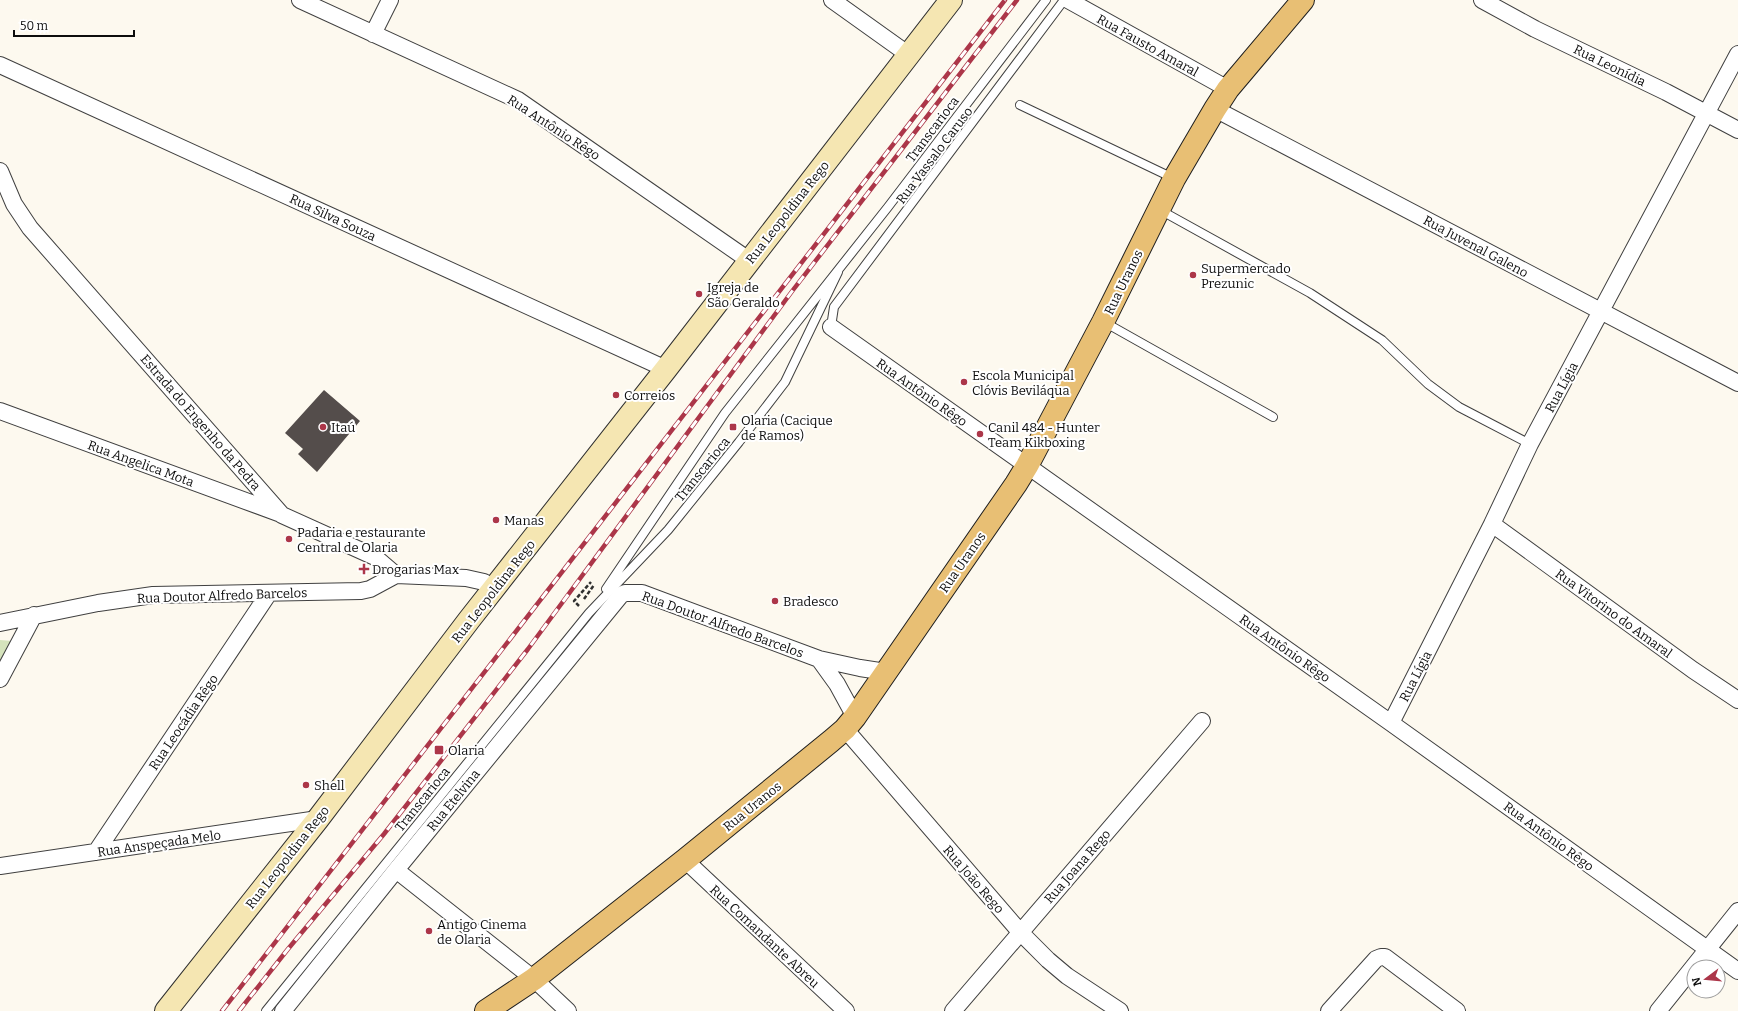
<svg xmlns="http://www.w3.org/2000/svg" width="1738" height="1011" font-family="Bitter,serif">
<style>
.green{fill:#d5e3bc}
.building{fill:#544d4b}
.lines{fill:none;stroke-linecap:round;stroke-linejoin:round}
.service-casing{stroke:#404040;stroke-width:10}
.minor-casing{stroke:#404040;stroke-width:18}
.secondary-casing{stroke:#2f2f2f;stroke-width:24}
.primary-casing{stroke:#1e1e1e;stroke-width:24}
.path{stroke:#2f2f2f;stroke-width:2.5;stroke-dasharray:4 2;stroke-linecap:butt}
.service{stroke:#fff;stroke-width:8}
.minor{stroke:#fff;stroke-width:16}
.secondary{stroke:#f5e6b2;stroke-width:22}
.primary{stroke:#e8bf74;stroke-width:22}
.rail-casing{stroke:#ac3649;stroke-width:4.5}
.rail{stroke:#fff;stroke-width:3;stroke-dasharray:9;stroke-linecap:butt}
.poi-dot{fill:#ac3649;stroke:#fff;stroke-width:1.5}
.labels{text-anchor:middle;stroke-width:4;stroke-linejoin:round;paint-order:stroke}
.street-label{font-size:13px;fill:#0d0d0d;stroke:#fff}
.poi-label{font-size:13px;fill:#0d0d0d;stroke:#fff;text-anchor:start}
</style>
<rect width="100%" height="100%" fill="#fdf9ef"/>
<!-- green -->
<path class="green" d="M0,640L12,641L0,666Z"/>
<!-- building -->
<path class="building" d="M324,390L360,421L317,472L298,454L303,449L285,433Z"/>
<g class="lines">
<defs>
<path id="service" d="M1020,105L1173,178
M1160,210L1310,293L1382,340L1428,384L1459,407L1530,444
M1104,322L1273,417
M831,327L834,307L1064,0
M606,589L725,413L888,207L1046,0
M266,1011L589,613L668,530L739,442L785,382L838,272"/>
<path id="minor" d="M300,0L518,100L750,261
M832,0L909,55
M1068,0L1228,89
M1482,0L1535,29L1666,92L1738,130
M373,34L390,0
M0,65L666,369
M1215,109L1738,383
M0,171L14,204L30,228L282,515L375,557L396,575L466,578L484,582L495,589
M831,327L1391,723L1738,971
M0,411L281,514
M1492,524L1693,670L1738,700
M0,623L98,603L153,595L361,591L370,589L396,575
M819,659L837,684L855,717
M0,679L34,615
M1391,723L1492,524L1530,444L1738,54
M845,729L1021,933L1048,960L1067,976L1120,1011
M96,852L269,593
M685,860L846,1011
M0,866L318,819
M396,870L534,979L568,1011
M283,1011L396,870L621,595L625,593H642L819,659L860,668L886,672
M953,1011L1202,721
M1329,1011L1376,959L1381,957H1385L1457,1011
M1658,1011L1738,911"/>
<path id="secondary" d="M166,1011L318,819L469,620L666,369L951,0"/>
<path id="primary" d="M486,1011L534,979L685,860L831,741L845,729L855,717L1016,484L1027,466L1103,322L1174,179L1215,109L1228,89L1303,0"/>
</defs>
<!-- service casing -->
<use href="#service" class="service-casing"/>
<!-- minor casing -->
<use href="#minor" class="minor-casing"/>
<!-- secondary casing -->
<use href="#secondary" class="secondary-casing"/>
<!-- primary casing -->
<use href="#primary" class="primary-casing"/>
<!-- path -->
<path class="path" d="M584,599L594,585
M579,606L574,601L591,582"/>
<!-- service -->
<use href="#service" class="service"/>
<!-- minor -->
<use href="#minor" class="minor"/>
<!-- secondary -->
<use href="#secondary" class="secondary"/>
<!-- primary -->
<use href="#primary" class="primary"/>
<defs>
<path id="rail" d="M222,1011L1005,0
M239,1011L288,949L384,834L528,649L793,290L1017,0"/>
</defs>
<!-- rail casing -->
<use href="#rail" class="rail-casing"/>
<!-- rail -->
<use href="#rail" class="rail"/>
</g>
<!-- markers -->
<g class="poi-dot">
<circle cx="1193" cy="275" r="4"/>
<circle cx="699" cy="294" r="4"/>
<circle cx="964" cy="382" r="4"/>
<circle cx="616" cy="395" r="4"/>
<circle cx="323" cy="427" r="4"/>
<rect x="729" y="423" width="8" height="8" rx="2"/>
<circle cx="980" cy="434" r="4"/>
<circle cx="496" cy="520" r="4"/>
<circle cx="289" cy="539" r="4"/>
<path d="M362 563h4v4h4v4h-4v4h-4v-4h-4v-4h4z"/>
<circle cx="775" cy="601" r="4"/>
<rect x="434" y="745" width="10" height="10" rx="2"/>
<circle cx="306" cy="785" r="4"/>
<circle cx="429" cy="931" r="4"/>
</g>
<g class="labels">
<!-- street labels -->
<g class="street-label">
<text transform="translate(1148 45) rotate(29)" y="5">Rua Fausto Amaral</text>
<text transform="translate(1610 65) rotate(26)" y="5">Rua Leonídia</text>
<text transform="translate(554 127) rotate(33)" y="5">Rua Antônio Rêgo</text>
<text transform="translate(932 129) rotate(-53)" y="5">Transcarioca</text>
<text transform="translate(934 155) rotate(-53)" y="5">Rua Vassalo Caruso</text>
<text transform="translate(787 212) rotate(-52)" y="5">Rua Leopoldina Rego</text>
<text transform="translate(333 217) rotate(25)" y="5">Rua Silva Souza</text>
<text transform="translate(1476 246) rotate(28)" y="5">Rua Juvenal Galeno</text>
<text transform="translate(1123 282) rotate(-64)" y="5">Rua Uranos</text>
<text transform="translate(1561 387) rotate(-62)" y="5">Rua Lígia</text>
<text transform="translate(922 392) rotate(35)" y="5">Rua Antônio Rêgo</text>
<text transform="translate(201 422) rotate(49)" y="5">Estrada do Engenho da Pedra</text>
<text transform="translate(141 463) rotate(20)" y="5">Rua Angelica Mota</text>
<text transform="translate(702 469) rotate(-51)" y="5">Transcarioca</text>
<text transform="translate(962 562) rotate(-55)" y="5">Rua Uranos</text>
<text transform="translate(493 591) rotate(-52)" y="5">Rua Leopoldina Rego</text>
<text transform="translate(222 595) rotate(-2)" y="5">Rua Doutor Alfredo Barcelos</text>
<text transform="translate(1614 613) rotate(36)" y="5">Rua Vitorino do Amaral</text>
<text transform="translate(723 624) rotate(20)" y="5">Rua Doutor Alfredo Barcelos</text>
<text transform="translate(1285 648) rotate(35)" y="5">Rua Antônio Rêgo</text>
<text transform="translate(1415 676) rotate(-63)" y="5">Rua Lígia</text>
<text transform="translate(183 722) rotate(-56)" y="5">Rua Leocádia Rêgo</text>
<text transform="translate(422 799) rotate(-51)" y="5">Transcarioca</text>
<text transform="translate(453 800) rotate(-51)" y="5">Rua Etelvina</text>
<text transform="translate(752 806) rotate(-39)" y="5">Rua Uranos</text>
<text transform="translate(1549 836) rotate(36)" y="5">Rua Antônio Rêgo</text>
<text transform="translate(159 843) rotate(-8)" y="5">Rua Anspeçada Melo</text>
<text transform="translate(287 857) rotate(-52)" y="5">Rua Leopoldina Rego</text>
<text transform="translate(1077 866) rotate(-49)" y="5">Rua Joana Rego</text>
<text transform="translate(974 879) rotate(49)" y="5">Rua João Rego</text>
<text transform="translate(765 936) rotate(43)" y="5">Rua Comandante Abreu</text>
</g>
<!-- poi labels -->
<g class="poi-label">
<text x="1201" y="273">Supermercado<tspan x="1201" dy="15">Prezunic</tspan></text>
<text x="707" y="292">Igreja de<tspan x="707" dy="15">São Geraldo</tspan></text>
<text x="972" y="380">Escola Municipal<tspan x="972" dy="15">Clóvis Beviláqua</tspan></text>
<text x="624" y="400">Correios</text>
<text x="741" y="425">Olaria (Cacique<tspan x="741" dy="15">de Ramos)</tspan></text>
<text x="331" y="432">Itaú</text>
<text x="988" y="432">Canil 484 - Hunter<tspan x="988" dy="15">Team Kikboxing</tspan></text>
<text x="504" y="525">Manas</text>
<text x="297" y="537">Padaria e restaurante<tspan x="297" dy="15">Central de Olaria</tspan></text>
<text x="372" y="574">Drogarias Max</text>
<text x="783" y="606">Bradesco</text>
<text x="448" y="755">Olaria</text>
<text x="314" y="790">Shell</text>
<text x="437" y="929">Antigo Cinema<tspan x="437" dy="15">de Olaria</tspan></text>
</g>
</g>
<!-- north arrow -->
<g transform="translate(1706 979) rotate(254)"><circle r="19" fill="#ffffff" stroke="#9e9e9e"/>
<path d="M0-3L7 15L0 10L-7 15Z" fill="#ac3649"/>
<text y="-6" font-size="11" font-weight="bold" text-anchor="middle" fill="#0d0d0d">N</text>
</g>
<!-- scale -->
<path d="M14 30v6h120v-6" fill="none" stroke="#0d0d0d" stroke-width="2"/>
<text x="20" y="30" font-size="12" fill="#0d0d0d" stroke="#ffffff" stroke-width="3" paint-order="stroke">50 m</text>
</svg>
